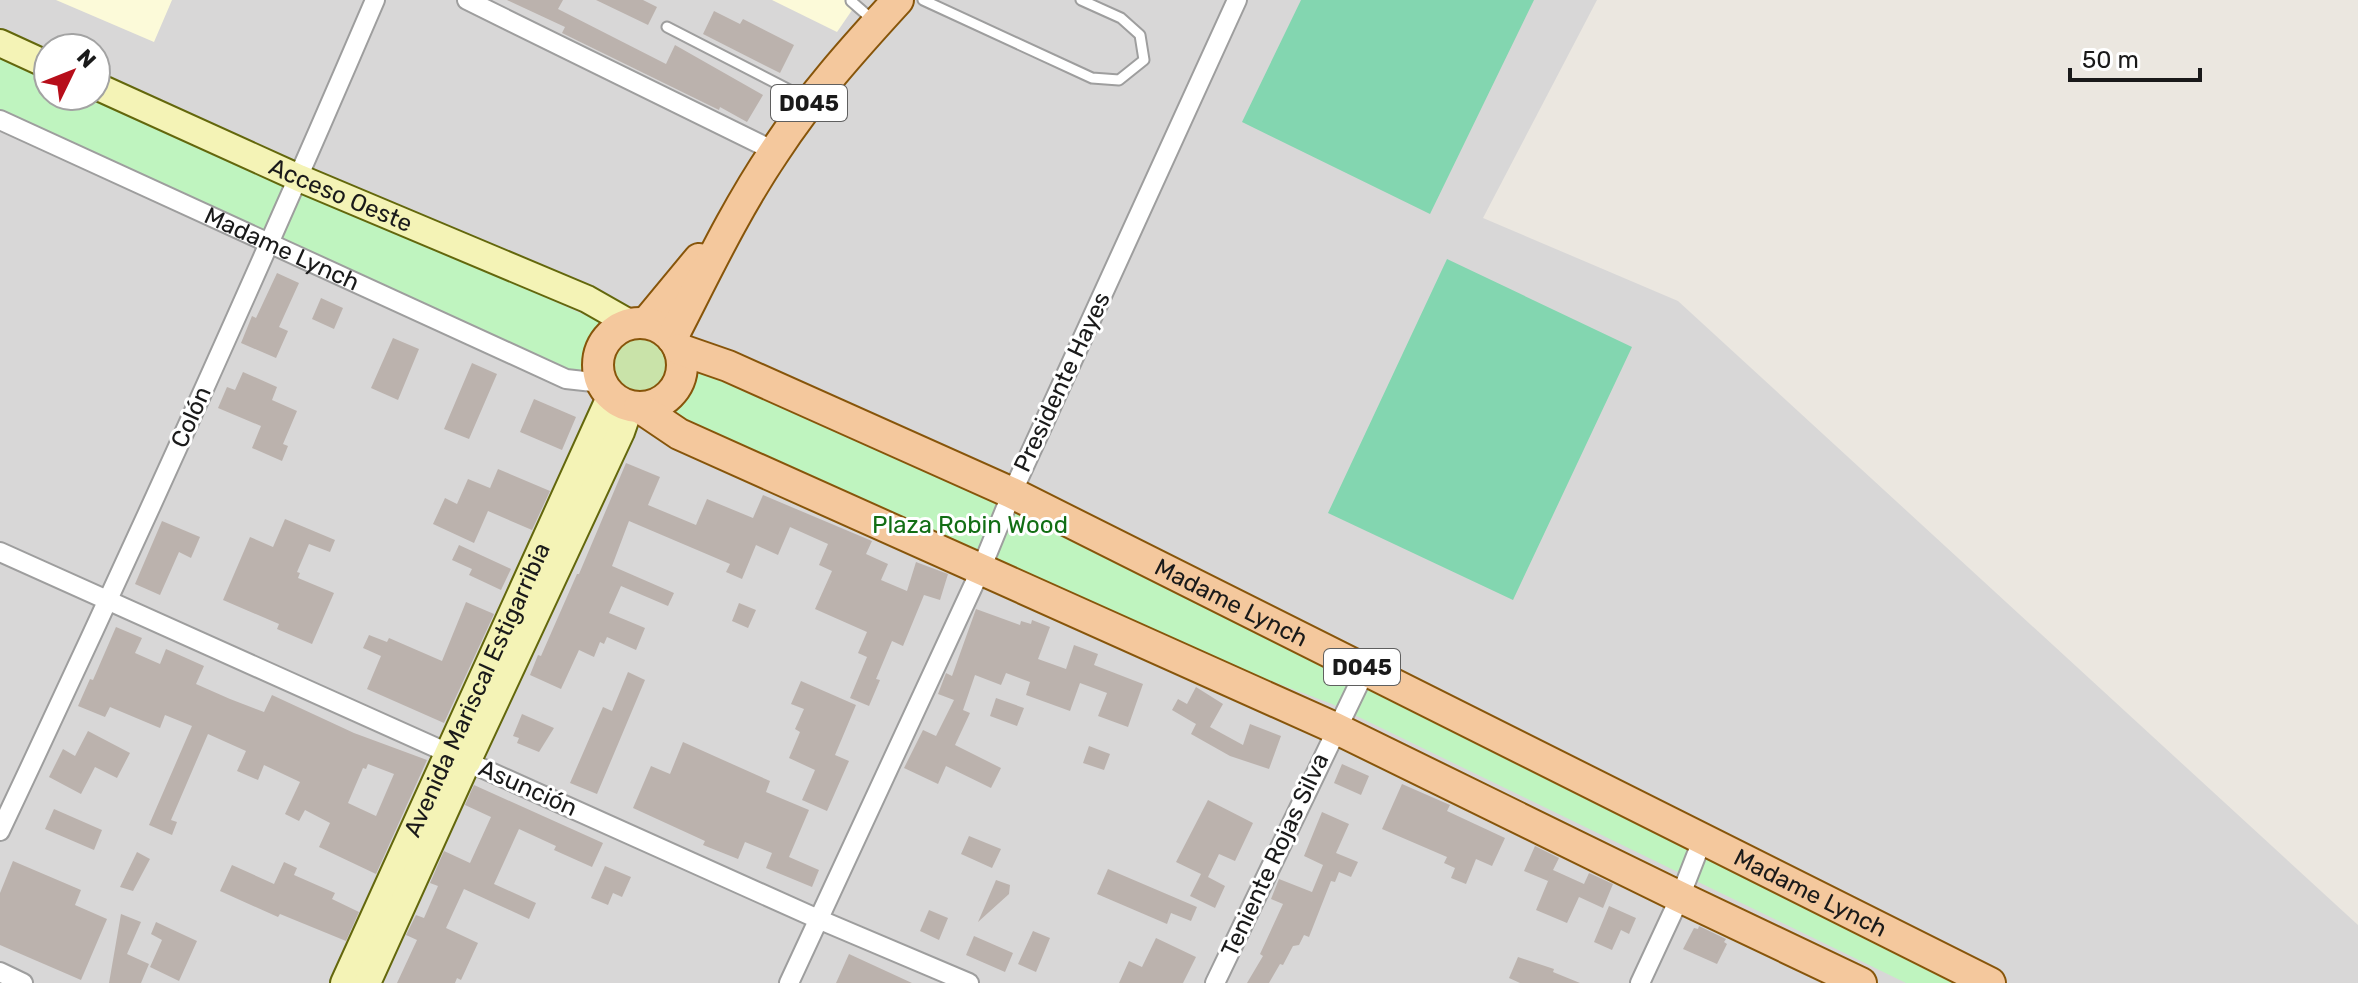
<svg xmlns="http://www.w3.org/2000/svg" width="2358" height="983" font-family="Rubik,sans-serif">
<style>
.residential{fill:#d8d7d7;fill-rule:evenodd}
.education{fill:#fcfad9}
.grass{fill:#c9e3a9}
.park{fill:#bff4bf}
.pitch{fill:#83d6b0}
.building{fill:#bbb2ad;fill-rule:evenodd}
.lines{fill:none;stroke-linecap:round;stroke-linejoin:round}
.service-casing{stroke:#9e9e9e;stroke-width:13}
.minor-casing{stroke:#9e9e9e;stroke-width:22}
.secondary-casing{stroke:#63670c;stroke-width:30}
.primary-casing{stroke:#87550a;stroke-width:34}
.service{stroke:#fff;stroke-width:9}
.minor{stroke:#fff;stroke-width:18}
.secondary{stroke:#f4f3b6;stroke-width:26}
.primary{stroke:#f4c89d;stroke-width:30}
.labels{text-anchor:middle;stroke-width:6;stroke-linejoin:round;paint-order:stroke}
.shield{fill:#fff;stroke:#5f5f5f;stroke-width:2}
.shield-label{font-size:22px;font-weight:bold;fill:#1a1a1a}
.street-label{font-size:24px;fill:#1a1a1a;stroke:#fff}
.park-label{font-size:24px;fill:#126e14;stroke:#fff}
</style>
<rect width="100%" height="100%" fill="#ebe7e0"/>
<!-- residential -->
<path class="residential" d="M0,0H1597L1483,218L1678,301L2358,925V983H0ZM48,48H96V96H48Z"/>
<!-- education -->
<path class="education" d="M56,0H172L154,42Z
M772,0H859L837,32Z"/>
<!-- grass -->
<path class="grass" d="M608 366a32 32 0 1 1 64 0a32 32 0 1 1-64 0Z"/>
<!-- park -->
<path class="park" d="M0,53L48,74V96H96L609,326C590,344 586,364 596,388L187,194L0,111Z
M687,362L998,494L1346,671L1676,843L1957,983H1906L1332,704L967,566L659,411L680,391Z"/>
<!-- pitch -->
<path class="pitch" d="M1301,0H1534L1430,214L1242,122Z
M1447,259L1632,347L1513,600L1328,513Z"/>
<!-- building -->
<path class="building" d="M507,0H563L558,9L666,64L675,45L763,95L747,122L720,107L719,110L562,33L565,27Z
M596,0H643L657,7L648,25Z
M714,11L740,24L743,19L794,45L780,73L703,34Z
M277,273L299,283L279,327L288,331L276,358L241,343L252,316L256,318Z
M321,298L343,308L334,329L312,319Z
M393,338L419,349L398,400L371,388Z
M472,363L497,374L469,439L444,429Z
M243,372L277,387L272,400L297,411L283,444L288,446L282,461L252,448L261,426L218,408L227,387L235,390Z
M534,399L576,417L562,450L520,432Z
M626,463L660,477L648,505L696,525L707,499L753,518L763,495L872,541L866,554L888,564L881,580L907,591L916,562L948,574L940,600L924,595L903,646L892,641L876,679L880,680L869,706L850,698L867,657L858,653L867,632L815,609L832,571L819,565L828,544L790,527L778,555L756,545L742,579L726,572L730,564L629,521L612,566L674,593L668,606L621,586L609,613L645,628L636,650L607,637L604,644L600,642L594,657L579,650L561,689L530,675L538,655L541,656L577,574H579Z
M498,469L550,491L532,530L488,511L474,543L433,524L445,498L457,504L468,479L490,488Z
M285,519L335,540L330,552L309,544L297,572L300,573L298,578L334,593L312,644L277,629L279,624L223,600L250,537L273,547Z
M162,521L200,537L191,558L179,552L160,595L135,584Z
M459,545L511,569L501,590L469,575L472,569L452,560Z
M466,602L494,614L444,723L367,689L381,656L363,648L369,635L387,642L389,638L442,661Z
M739,603L756,610L748,628L732,621Z
M976,609L1020,625L1021,621L1031,624L1032,620L1050,627L1038,659L1066,669L1074,645L1098,654L1094,665L1143,684L1128,727L1098,716L1107,693L1080,683L1070,711L1026,695L1030,682L1006,673L1001,685L975,675L963,710L970,713L955,745L1001,768L991,788L946,766L938,784L904,768L923,730L936,736L954,700L938,694L946,673L952,676Z
M116,627L142,638L135,653L160,664L166,649L204,666L196,684L230,699L264,712L272,695L354,733L427,760L376,874L319,847L330,823L305,810L299,821L285,814L300,782L264,765L258,780L237,771L246,751L208,734L171,820L177,822L172,835L149,825L192,726L165,715L160,728L110,707L105,717L78,706L90,679L93,680ZM368,764L394,774L376,816L348,803L363,768L366,769Z
M628,672L645,680L597,794L570,783L603,707L612,711Z
M801,681L856,705L835,755L849,761L827,811L802,800L815,770L789,758L800,732L795,729L804,709L791,704Z
M1196,687L1223,704L1210,727L1243,745L1250,724L1281,736L1269,769L1230,756L1191,734L1196,724L1172,710L1178,699L1187,704Z
M996,698L1024,708L1017,726L990,716Z
M522,714L554,728L539,752L517,743L519,738L513,736Z
M88,731L130,753L117,778L95,767L81,794L49,777L63,749L75,756Z
M683,742L770,781L766,792L809,810L789,857L819,870L812,887L766,868L772,853L745,842L738,859L703,845L705,841L633,808L651,766L670,774Z
M1089,746L1110,754L1104,770L1083,763Z
M1342,764L1369,776L1361,795L1334,783Z
M1402,784L1450,805L1447,811L1505,838L1492,866L1476,859L1466,884L1451,878L1455,868L1444,863L1447,857L1382,829Z
M474,785L603,843L592,867L554,850L556,846L519,829L494,884L536,903L529,919L464,889L446,928L478,943L461,980L457,978L455,983H397L417,940L406,935L416,915L424,918L438,886L430,883L444,851L470,863L491,817L465,805Z
M1208,800L1253,823L1235,861L1219,854L1208,877L1225,886L1215,908L1190,896L1201,874L1176,862Z
M54,809L102,830L94,850L45,829Z
M1322,812L1349,824L1336,853L1358,862L1351,877L1339,872L1335,882L1331,881L1309,937L1304,935L1299,945L1293,946L1283,965L1280,964L1269,983H1247L1263,956L1260,954L1283,904L1271,899L1279,879L1312,892L1323,865L1304,856Z
M969,836L1001,849L992,868L961,854Z
M1535,846L1559,858L1553,870L1584,884L1589,873L1613,884L1603,908L1579,897L1567,923L1536,910L1551,874L1548,881L1524,871Z
M137,852L150,859L133,891L120,887Z
M13,861L81,890L75,905L107,919L81,980L0,945V893Z
M284,862L297,868L294,875L335,893L332,899L359,912L346,941L280,914L278,917L220,891L232,865L274,884Z
M605,866L631,877L622,897L613,893L608,905L591,898Z
M1108,869L1197,907L1191,921L1171,913L1167,924L1097,894Z
M996,880L1010,885L1009,894L978,922Z
M1609,906L1636,918L1629,934L1621,930L1612,950L1594,942Z
M929,910L948,918L939,940L920,931Z
M121,914L141,922L127,954L149,964L141,983H109Z
M156,922L197,941L179,981L150,967L162,940L151,934Z
M1699,926L1726,939L1724,942L1727,944L1717,964L1683,949L1694,928L1698,929Z
M1033,931L1050,938L1036,972L1018,964Z
M974,936L1013,953L1005,972L966,955Z
M1156,938L1196,957L1183,983H1119L1129,961L1142,967Z
M849,954L912,983H836Z
M1518,957L1554,969L1553,972L1580,983H1520L1509,978Z"/>
<g class="lines">
<defs>
<path id="service" d="M923,0L1092,78L1119,80L1144,60L1140,35L1121,18L1081,0
M851,1L874,21
M667,27L807,99"/>
<g id="minor">
<path d="M467,0L774,151"/>
<path id="s1" d="M0,120L566,379L602,383"/>
<path d="M0,552L818,919L969,983"/>
<path d="M0,831C130,556 255,280 375,0"/>
<path d="M0,972L23,983"/>
<path d="M789,983L981,569L1012,493L1237,0"/>
<path d="M1215,983L1366,669"/>
<path d="M1640,983L1680,897L1703,838"/>
</g>
<g id="secondary">
<path d="M0,43L48,65"/>
<path id="s2" d="M96,86L299,178L587,299L631,324"/>
<path id="s3" d="M344,983L611,395"/>
<path d="M367,983L468,760L621,432L630,406"/>
</g>
<g id="primary">
<path d="M646,323L699,259"/>
<circle cx="640" cy="365" r="42"/>
<path d="M672,338C705,274 735,210 775,151C811,96 854,48 898,0"/>
<path id="s4" d="M679,349L728,366L1012,493L1990,983"/>
<path d="M639,407L679,434L1335,728L1680,897L1861,983"/>
</g>
</defs>
<!-- service casing -->
<use href="#service" class="service-casing"/>
<!-- minor casing -->
<use href="#minor" class="minor-casing"/>
<!-- secondary casing -->
<use href="#secondary" class="secondary-casing"/>
<!-- primary casing -->
<use href="#primary" class="primary-casing"/>
<!-- service -->
<use href="#service" class="service"/>
<!-- minor -->
<use href="#minor" class="minor"/>
<!-- secondary -->
<use href="#secondary" class="secondary"/>
<!-- primary -->
<use href="#primary" class="primary"/>
</g>
<g class="labels">
<!-- shield labels -->
<g class="shield">
<rect x="771" y="85" width="76" height="36" rx="6"/>
<rect x="1324" y="649" width="76" height="36" rx="6"/>
</g>
<g class="shield-label">
<text x="809" y="111">D045</text>
<text x="1362" y="675">D045</text>
</g>
<!-- street labels -->
<g class="street-label">
<text dy="8" stroke="none"><textPath href="#s2" startOffset="268">Acceso Oeste</textPath></text>
<text dy="8" stroke="none"><textPath href="#s1" startOffset="310">Madame Lynch</textPath></text>
<text transform="translate(1062 382) rotate(-65)" y="8">Presidente Hayes</text>
<text transform="translate(191 417) rotate(-66)" y="8">Colón</text>
<text dy="8" stroke="none"><textPath href="#s4" startOffset="608">Madame Lynch</textPath></text>
<text dy="8" stroke="none"><textPath href="#s3" startOffset="322">Avenida Mariscal Estigarribia</textPath></text>
<text transform="translate(528 788) rotate(24)" y="8">Asunción</text>
<text transform="translate(1275 855) rotate(-65)" y="8">Teniente Rojas Silva</text>
<text dy="8" stroke="none"><textPath href="#s4" startOffset="1256">Madame Lynch</textPath></text>
</g>
<!-- park labels -->
<g class="park-label">
<text x="970" y="533">Plaza Robin Wood</text>
</g>
</g>
<!-- north arrow -->
<g transform="translate(72 72) rotate(47)"><circle r="38" fill="#ffffff" stroke="#a3a3a3" stroke-width="2"/>
<path d="M0-6L14 30L0 20L-14 30Z" fill="#b70e1a"/>
<text y="-12" font-size="22" font-weight="bold" text-anchor="middle" fill="#1a1a1a">N</text>
</g>
<!-- scale -->
<path d="M2070 68v12h130v-12" fill="none" stroke="#1a1a1a" stroke-width="4"/>
<text x="2082" y="68" font-size="24" fill="#1a1a1a" stroke="#ffffff" stroke-width="6" paint-order="stroke">50 m</text>
</svg>
